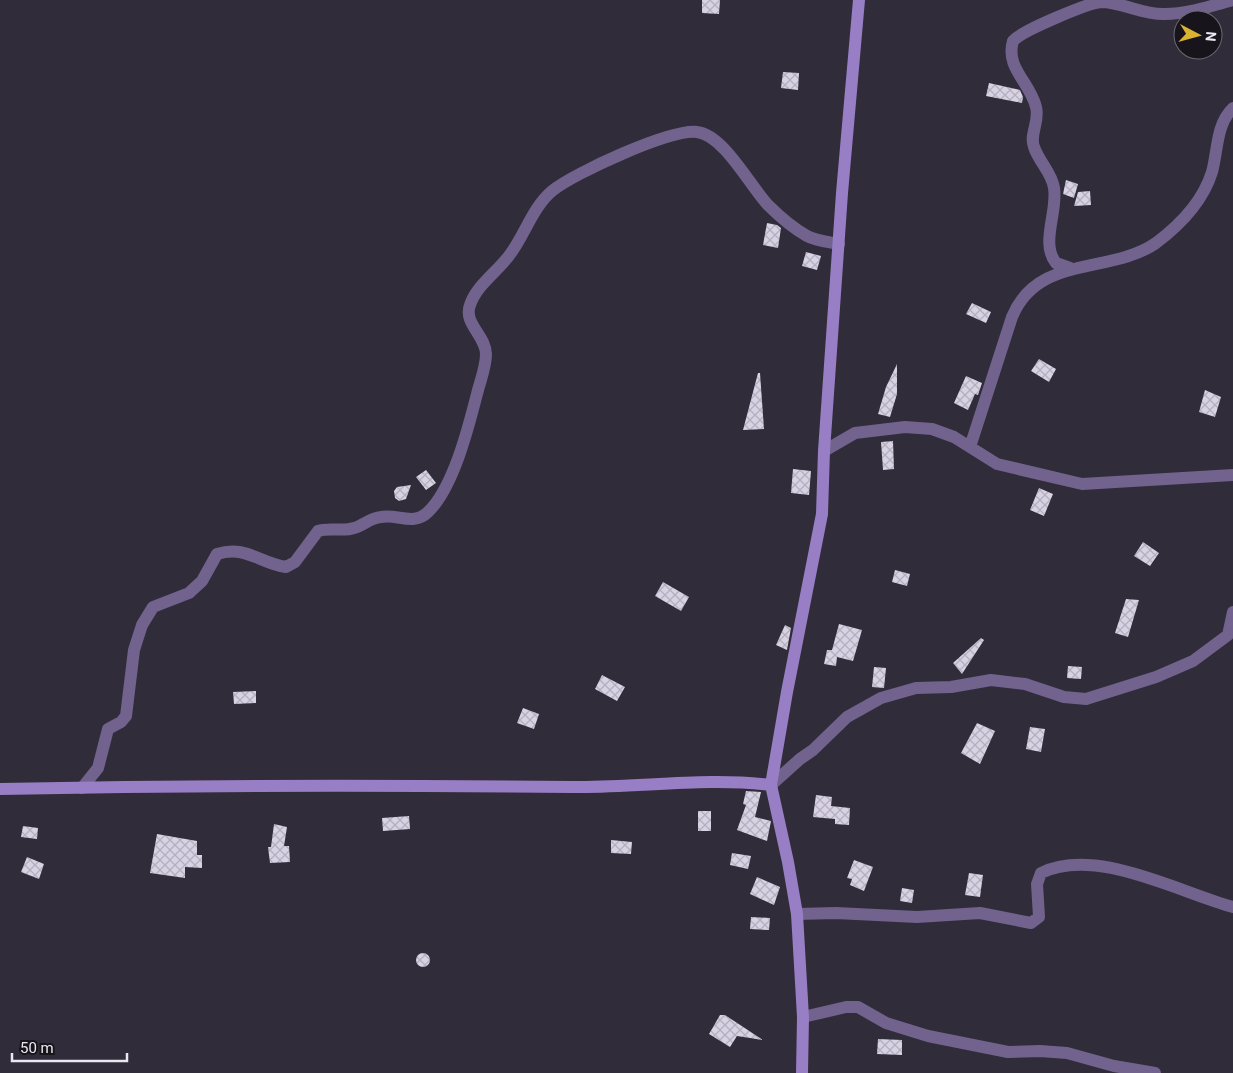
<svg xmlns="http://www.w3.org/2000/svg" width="1233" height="1073" font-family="Roboto,sans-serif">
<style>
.building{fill:url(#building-cross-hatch)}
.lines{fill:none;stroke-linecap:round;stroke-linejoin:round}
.street{stroke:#72628e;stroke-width:12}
.secondary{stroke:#987ec4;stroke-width:12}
</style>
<defs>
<pattern id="building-cross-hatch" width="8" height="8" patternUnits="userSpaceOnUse" patternTransform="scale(1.25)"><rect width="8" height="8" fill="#d8d2e4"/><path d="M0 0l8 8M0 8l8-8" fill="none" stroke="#b4afbd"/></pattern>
</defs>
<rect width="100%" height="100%" fill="#302c39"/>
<!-- building -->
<path class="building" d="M702,0H720L719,14L702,13Z
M783,72L799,73L798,90L781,88Z
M989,83L1020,90L1023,97L1022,103L986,96Z
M1066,180L1078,184L1074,198L1063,194Z
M1090,191L1091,205L1074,206L1078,192Z
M767,223L777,225L781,228L778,248L763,245Z
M806,252L821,256L817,270L802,266Z
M972,303L991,312L986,323L966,314Z
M1039,359L1056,369L1049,382L1031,371Z
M897,364V394L890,417L878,414L886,387Z
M758,373H760L764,429L743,430Z
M966,376L982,383L978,395L975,394L968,410L954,403Z
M1205,390L1221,397L1215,417L1199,412Z
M893,441L894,469L883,470L881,442Z
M793,469L811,471L809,495L791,493Z
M426,470L436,483L426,490L416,477Z
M411,485L406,499L399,501L395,498L394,491L397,487Z
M1039,488L1053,494L1044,516L1030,510Z
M1143,542L1159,553L1150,566L1134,556Z
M895,570L910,574L907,586L892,582Z
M663,582L689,597L681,611L655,596Z
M1126,599L1139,600L1128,637L1115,633Z
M839,624L862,630L853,661L837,657L836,666L824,664L827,650H832Z
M785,625L791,628L787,650L776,645Z
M981,638L984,640L962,674L953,663Z
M1068,666L1082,667L1081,679L1067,678Z
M874,667L886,668L884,688L872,687Z
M602,675L625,687L617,701L595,689Z
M256,691V703L234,704L233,692Z
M523,708L539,714L534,729L517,723Z
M977,723L995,731L980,764L961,753Z
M1030,727L1045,729L1041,752L1026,749Z
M746,791L761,792L755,817L771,821L767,841L737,830L746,805L743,804Z
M816,795L832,797L831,806L850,808L849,825L835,824V819L813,817Z
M698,811H711V831H698Z
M409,816L410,829L383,831L382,818Z
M274,824L287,827L284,846H289L290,862L270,863L268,847H271Z
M23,826L38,828L37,839L21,837Z
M157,834L197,841V855H202V868L185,867V878L150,873Z
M611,840L632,842L631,854L611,853Z
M732,853L751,856L748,869L730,865Z
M27,857L44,864L39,879L21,872Z
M854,860L873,867L864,891L850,885L852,879L847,878Z
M969,873L983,875L980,897L965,895Z
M757,877L780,887L774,905L750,894Z
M902,888L914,890L912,903L900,901Z
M751,917L770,918L769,930L750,929Z
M416 960a7 7 0 1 1 14 0a7 7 0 1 1-14 0Z
M720,1015H725L763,1040L737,1036L730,1047L709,1034Z
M878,1039L902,1040V1055L877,1054Z"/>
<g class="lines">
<!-- street -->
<path class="street" d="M1070,268L1056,263C1040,243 1058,212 1054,188C1052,173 1039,162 1034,147C1029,134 1040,122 1036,107C1030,82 1005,68 1013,41C1021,31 1088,3 1101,2C1122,2 1143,15 1165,14C1189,14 1210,6 1233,0
M970,447L1012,317C1038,254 1110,275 1156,243C1180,225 1203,201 1212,172C1218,150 1216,124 1233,108
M824,451L855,433L905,427L932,429L954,437L997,464L1082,484L1233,475
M771,785L800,759L813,750L847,717L881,698L916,688L951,687L991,680L1025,684L1064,697L1086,699L1156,677L1193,661L1228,635L1233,612
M82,788L98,768L108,729L121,722L126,716L134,650L142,625L153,607L189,593L202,581L217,554C246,545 259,563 286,567L295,562L318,531C329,527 343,532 354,528C364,525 370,518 381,517C398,514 414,526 428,512C454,487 469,425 478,390C481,379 486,366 486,354C486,336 463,323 470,305C477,284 499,271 511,253C525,234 533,207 552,191C574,173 670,129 697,132C724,135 750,186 768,205C779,216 793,228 807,236C816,241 829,242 839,244
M797,914L836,913L917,917L980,913L1031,923L1039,917L1037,884L1041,873C1095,846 1178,892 1233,907
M803,1017L846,1007H858L886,1023L928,1036L1008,1052L1040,1051L1067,1053L1114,1066L1155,1073"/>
<!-- secondary -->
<path class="secondary" d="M0,789C191,785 382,785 573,787C639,788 705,777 771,785
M802,1073L803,1017L797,914L788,862L771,785L787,692L822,514L824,451L842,193L859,0"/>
</g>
<!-- north arrow -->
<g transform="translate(1198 35) rotate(96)"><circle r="24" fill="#17151b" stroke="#6b6970"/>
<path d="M0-4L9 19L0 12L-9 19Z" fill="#dab333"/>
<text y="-8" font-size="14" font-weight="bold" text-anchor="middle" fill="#eae7f0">N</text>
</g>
<!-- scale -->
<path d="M12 1053v8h115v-8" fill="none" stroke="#eae7f0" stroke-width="2.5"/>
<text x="20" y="1053" font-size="15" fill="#eae7f0" stroke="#17151b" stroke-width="4" paint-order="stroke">50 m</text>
</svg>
